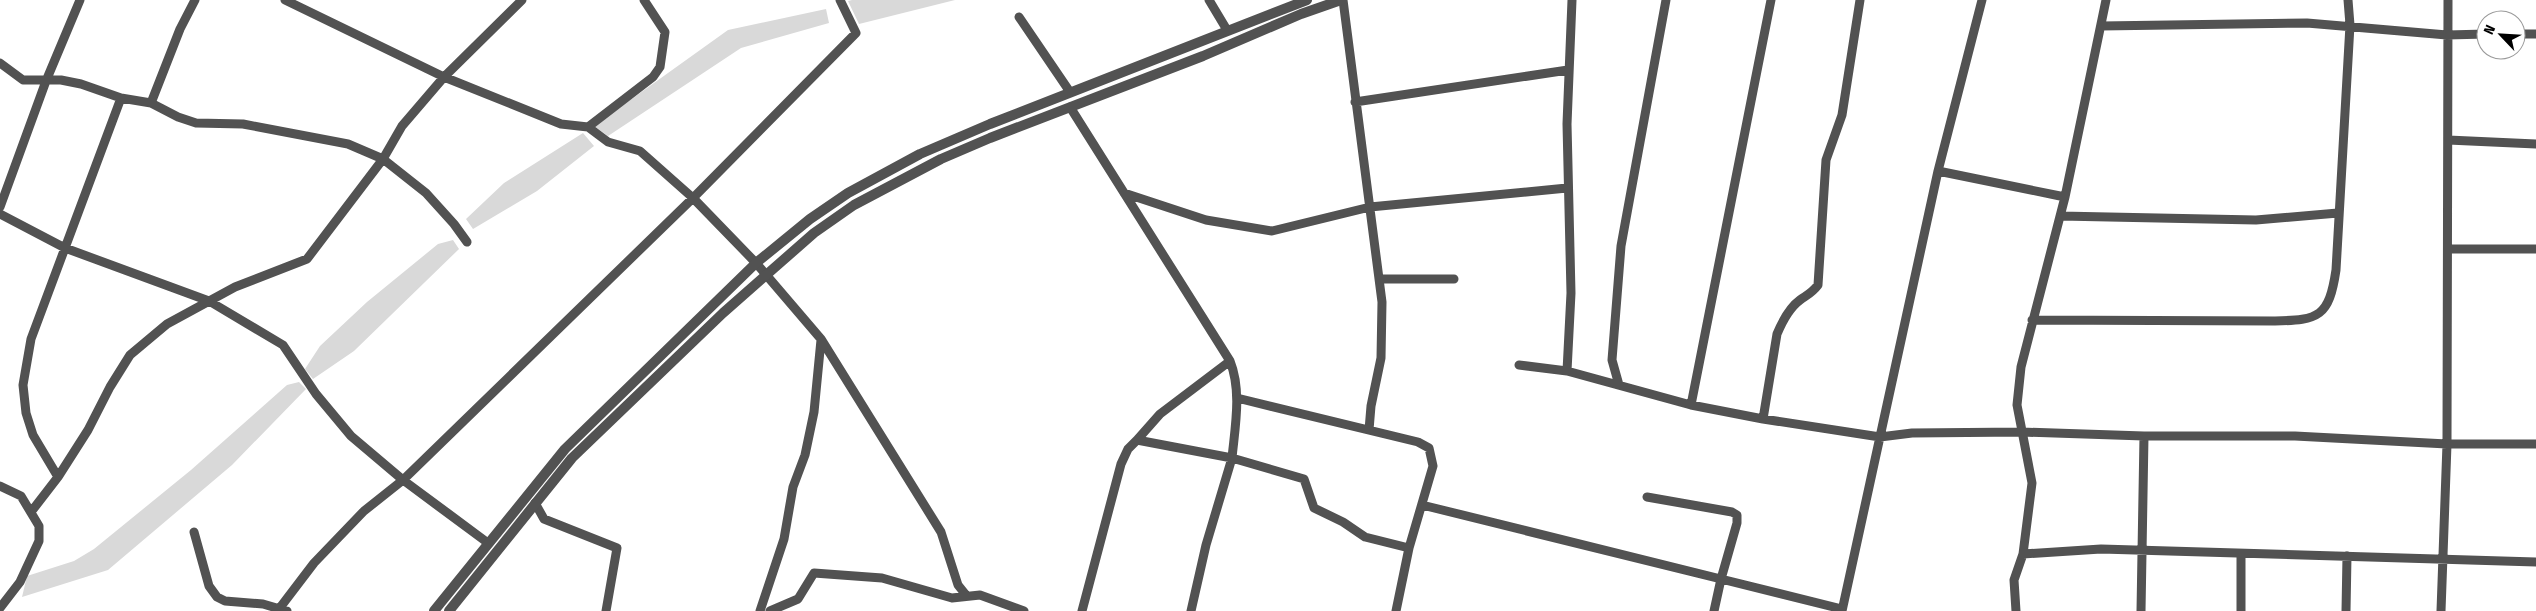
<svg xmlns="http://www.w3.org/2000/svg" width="2536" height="611" font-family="'Fira Sans Condensed',sans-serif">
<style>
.green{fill:#d9d9d9}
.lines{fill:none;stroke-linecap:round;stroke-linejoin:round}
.minor{stroke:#525252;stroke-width:9}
.tertiary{stroke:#525252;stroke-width:10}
</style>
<rect width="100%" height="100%" fill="#fff"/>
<!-- green -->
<path class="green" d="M852,0H955L859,24L848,1Z
M826,9L829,23L741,48L608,136L594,126L728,30Z
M583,133L594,146L537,191L473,229L466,219L504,183Z
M453,240L459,249L354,351L313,379L305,369L320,346L367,302L438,244Z
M299,382L306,389L232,465L108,570L22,597L27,576L74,561L94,549L191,470L287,385Z"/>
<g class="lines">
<!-- minor -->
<path class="minor" d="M285,0L444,77L561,124L588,127L608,142L640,151L693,198L756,263L821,339L941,532L958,585L966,595
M1209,0L1227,30
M1343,0L1382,302L1381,358L1371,406L1369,430
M1019,17L1070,92
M2101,26L2307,23L2447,35L2486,34
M2516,34H2536
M0,63L23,80H61L81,84L121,98L151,103L178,117L196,123L243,124L348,144L383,159L426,193L454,224L467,242
M1355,102L1568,70
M151,103L180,29L195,0
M1070,107L1230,361C1242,391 1235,427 1232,458L1137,440L1128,449L1121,464L1082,611
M588,127L653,77L660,67L665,32L644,0
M2448,140L2536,144
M1938,171L2065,197
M1124,193L1206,220L1272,231L1370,207L1567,188
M0,207L46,81L80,0
M0,214L65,248L209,301L283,345L316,394L351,436L403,480L693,198L856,33L840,0
M2060,216L2256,220L2338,213
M2448,249H2536
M1379,279H1454
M2032,320L2275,321C2319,320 2329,317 2336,270L2350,25L2348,0
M1519,365L1567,371L1691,405L1763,419L1880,437L1912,433L2022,432L2144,436H2295L2447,444H2536
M1567,371L1571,293L1567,124L1572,0
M1619,385L1612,360L1621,246L1666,0
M1237,398L1418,442L1429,448L1433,466L1409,548L1396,611
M1691,405L1771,0
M1763,419L1777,334C1782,322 1789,308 1800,300C1807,295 1812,293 1818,285L1826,160L1842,115L1860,0
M1137,440L1160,414L1230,361
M58,477L33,435L26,413L23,385L31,339L121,98
M0,486L21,496L39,526V541L20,582L0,608
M535,503L544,519L617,548L606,611
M1422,505L1721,579L1737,523V515L1732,512L1647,497
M31,512L58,477L88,430L110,387L130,355L167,324L235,287L307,259L383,159L402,126L444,77L522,0
M194,532L209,586L217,597L225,601L263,604L287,611
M2023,554L2101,549L2536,562
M279,609L314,563L364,511L403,480L488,543
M760,611L784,539L793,487L805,455L814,412L821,340
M770,611L798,599L814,573L882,578L952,598L980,595L1024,611
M1191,611L1206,545L1232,458L1304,479L1314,508L1343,522L1365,537L1409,548
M1714,611L1721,579L1842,609
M1842,611L1938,171L1982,0
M2016,611L2014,580L2023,554L2032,483L2017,405L2021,367L2065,197L2106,0
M2141,611L2144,436
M2241,611V554
M2346,611L2347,556
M2441,611L2447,444L2448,0"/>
<!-- tertiary -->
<path class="tertiary" d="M434,611L565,449L756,263L810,219L848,193L920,154L990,124L1307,0
M449,611L572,458L723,313L814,233L854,205L941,159L990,138L1203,56L1301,14L1341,0"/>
</g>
<!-- north arrow -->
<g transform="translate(2501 35) rotate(295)"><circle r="24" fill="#ffffff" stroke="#999999"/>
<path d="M0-4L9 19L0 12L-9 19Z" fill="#000000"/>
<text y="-8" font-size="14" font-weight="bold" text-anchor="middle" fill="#000000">N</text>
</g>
</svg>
